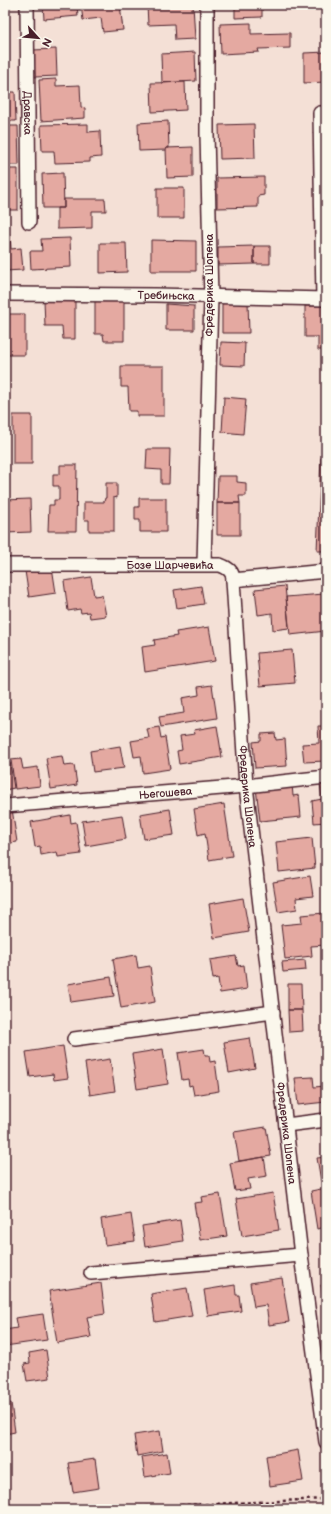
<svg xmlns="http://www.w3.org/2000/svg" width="331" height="1514" font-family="'Balsamiq Sans',sans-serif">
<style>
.building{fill:#e4a9a1;stroke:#4a1f2b}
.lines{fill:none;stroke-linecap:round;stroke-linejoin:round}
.minor-casing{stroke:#4a1f2b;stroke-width:16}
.path{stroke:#4a1f2b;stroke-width:2.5;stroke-dasharray:3 3;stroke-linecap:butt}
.minor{stroke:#fbf7ec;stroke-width:13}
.labels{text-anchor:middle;stroke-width:3;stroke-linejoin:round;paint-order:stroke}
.street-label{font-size:11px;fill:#4a1f2b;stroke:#fbf7ec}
</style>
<rect width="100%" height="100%" fill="#f4e0d6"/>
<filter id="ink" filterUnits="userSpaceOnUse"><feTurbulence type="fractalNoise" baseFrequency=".025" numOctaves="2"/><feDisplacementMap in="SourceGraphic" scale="8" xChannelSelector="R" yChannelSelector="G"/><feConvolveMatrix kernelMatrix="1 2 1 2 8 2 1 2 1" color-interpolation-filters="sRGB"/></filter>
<g filter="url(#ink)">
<!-- building -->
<path class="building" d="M43,5H77L78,16L44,19Z
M81,5H120L123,30L103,32L101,18L83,20Z
M147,5H193L195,39L175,40L174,24L148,25Z
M235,5H262V17L235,18Z
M251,23V34L290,33V48L258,49L259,52L221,54L220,24Z
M56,49L57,76L35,77L33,50Z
M195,52L196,81L162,83L161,54Z
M326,52V82L304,83V53Z
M56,79V86L80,85L81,107L85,108V118L41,121L39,80Z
M185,82L186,110L152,112L151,83Z
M5,92H15L16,121H5Z
M168,121L169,148H166V150L139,151L138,123Z
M88,124V132L100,131L101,157L90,158V162L55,163L54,151H42L41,125Z
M254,124L255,158L220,159L219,125Z
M5,126H18L19,165H5Z
M193,147V177L167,178L166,148Z
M5,169H18V210H5Z
M63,173L64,208H43L42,174Z
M264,177V195L258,196V207L217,208V178Z
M157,188H184V218H157Z
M64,199H105L106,211H92V228L57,229V208H64Z
M10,236L11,249L21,248L23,270L5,271V237Z
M70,238L71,267L31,269L30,251H42L41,239Z
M151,240L196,241V271H151Z
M100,243H126L127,272L100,273Z
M254,246V264L218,265V247Z
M254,246H270V264H254Z
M44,300H75V339H63L62,326H45Z
M124,300V341H104L103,334H95V301Z
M248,302L249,333H222V303Z
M166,304L194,306V330H166Z
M305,306H326V350H318V337H305Z
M5,314H25V355H6L5,357Z
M221,342L245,343L244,366L220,365Z
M121,366H164V416H137V411H129L128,387H121Z
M224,397L246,399L243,434L222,432Z
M13,415H32V464H13Z
M147,449H170L169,484H161V470L146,469Z
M321,458H326V551H317Z
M60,465H77L76,531H48L49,505H54V500H59V486H53V474H60Z
M218,476H237V482L246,483V496H239L240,503H217Z
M106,483H117V498L114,497V531H89V520H84V502H104L105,498H106Z
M139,498H166V532H140V520H135V507H139Z
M30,499L31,532L5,533V500Z
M217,503H240V535H217Z
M52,567L56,593L29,597L25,571Z
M91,577L94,596L102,595L106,616L90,618L89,612L81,613L80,609L68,611L64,581Z
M201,586L204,604L177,608L174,590Z
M285,586L289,628L273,630L272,613L258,615L255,589Z
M324,594L326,631L290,635L286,597Z
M209,627L215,661L145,672L142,647L155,645L154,640L177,636L176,632Z
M292,650L295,683L260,686L257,653Z
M212,685L217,718L161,727L159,717L184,713L182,698L199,695L198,687Z
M217,726L222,757L179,764L177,751L182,750L180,736L195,734L194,730Z
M318,726H326V761L304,762L302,744L319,743Z
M159,727L161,738L165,737L170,769L143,773L141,756L134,757L131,741L149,738L147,729Z
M275,733L276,740L285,739L287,766L255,768L253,742L261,741V734Z
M120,746L124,768L93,772L90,751Z
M62,756L64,766L74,765L77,785L51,789L46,758Z
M21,759L23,769L38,767L40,786L15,789L11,760Z
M10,763L14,788L5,790V764Z
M326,782V822L314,823L312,801L322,799L320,783Z
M292,784L293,796L299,795L301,817L260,821L256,788Z
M224,804L232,856L209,860L205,833L198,835L194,809Z
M12,809L17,842L5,844V810Z
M170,809L174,835L144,839L140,814Z
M70,815L71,823L76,822L81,854L58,857L57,852L41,855L40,846L35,847L31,822Z
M122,815L126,839L86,846L82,821Z
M312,838L315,868L279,872L276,842Z
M310,876L313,896L296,898L297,909L278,912L273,882Z
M243,898L249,932L214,938L209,904Z
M325,913L326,945L311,946L312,956L285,959L281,925L302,923L301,915Z
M136,955L138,968L150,966L155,1002L121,1008L113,959Z
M236,956L238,966L244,965L247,989L220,993L218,978L213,979L210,960Z
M305,960L306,970L283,972L282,962Z
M111,977L114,996L71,1002L68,984Z
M288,984H301L302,1010H288Z
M288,1010H302L303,1031L289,1032Z
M250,1038L255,1068L229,1073L224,1042Z
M63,1046L68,1078L54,1080L53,1074L30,1077L26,1052Z
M163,1049L168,1084L137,1089L132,1054Z
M204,1049L205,1055H209L210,1062L215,1061L219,1091L194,1095L192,1085L189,1086L188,1079L182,1080L178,1053Z
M110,1059L115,1091L90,1095L85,1063Z
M324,1075H326V1102L298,1105L295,1078L313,1077L314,1087L325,1086Z
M266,1127L271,1156L239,1161L234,1132Z
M264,1157L267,1176L248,1179L250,1189L235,1191L230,1163Z
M326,1157V1180L321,1181L317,1158Z
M5,1185L8,1201L5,1202Z
M326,1188V1227L317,1229L311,1191Z
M273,1193L279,1230L242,1236L236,1199Z
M220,1194L227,1236L200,1240L194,1203L202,1202L201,1197Z
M131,1214L135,1241L105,1245L101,1219Z
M180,1220L183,1241L145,1247L142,1226Z
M282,1278L289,1322L269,1325L266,1305L254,1307L250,1283Z
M101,1283L105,1314L87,1317L91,1337L57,1343L49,1291Z
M235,1285L236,1295H239L241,1311L208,1316L204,1290Z
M321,1285H326V1316Z
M187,1288L192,1316L155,1322L151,1294Z
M43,1314L47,1340L5,1346V1330L17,1328L15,1318Z
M46,1350L50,1378L27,1381L24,1364L30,1363L29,1353Z
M11,1403L15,1432L5,1434V1404Z
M160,1431L163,1451L137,1456L134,1435Z
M298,1450L303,1481L270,1486L266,1456Z
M167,1453L170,1473L145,1477L142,1457Z
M95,1459L99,1488L73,1492L68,1463Z"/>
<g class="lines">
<defs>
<g id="minor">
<path id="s1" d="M27,5L29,222"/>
<path id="s2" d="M5,294L156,295L326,299"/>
<path d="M323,299L320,113H326"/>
<path d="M204,564L211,297L207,134V5"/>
<path id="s3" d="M5,565H220C228,568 233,571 233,580L326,571"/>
<path id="s4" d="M233,580L246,786L301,1255L326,1442"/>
<path id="s5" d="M5,806L246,786L326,777"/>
<path d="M74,1039L273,1012"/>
<path d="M286,1125L326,1120"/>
<path d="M91,1273L301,1255"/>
</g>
</defs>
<!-- minor casing -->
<use href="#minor" class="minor-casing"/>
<!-- path -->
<path class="path" d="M97,1509L326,1499"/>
<!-- minor -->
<use href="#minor" class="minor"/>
</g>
</g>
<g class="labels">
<!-- street labels -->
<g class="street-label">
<text dy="4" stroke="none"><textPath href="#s1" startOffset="108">Дравска</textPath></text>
<text transform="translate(209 285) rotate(-90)" y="4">Фредерика Шопена</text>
<text dy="4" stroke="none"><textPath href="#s2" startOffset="161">Требињска</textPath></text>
<text dy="4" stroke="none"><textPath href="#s3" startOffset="165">Бозе Шарчевића</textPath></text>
<text dy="4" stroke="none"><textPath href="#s5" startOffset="161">Његошева</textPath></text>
<text dy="4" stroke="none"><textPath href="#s4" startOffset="217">Фредерика Шопена</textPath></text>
<text dy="4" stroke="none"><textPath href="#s4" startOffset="556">Фредерика Шопена</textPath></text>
</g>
</g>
<!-- margin -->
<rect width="331" height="1514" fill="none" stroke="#fbf7ec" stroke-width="20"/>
<rect x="10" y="10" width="311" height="1494" fill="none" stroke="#4a1f2b" stroke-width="1.5" filter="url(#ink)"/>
<!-- north arrow -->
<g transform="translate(38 38) rotate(117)" stroke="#fbf7ec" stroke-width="3" paint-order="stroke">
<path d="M0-3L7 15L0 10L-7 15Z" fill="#4a1f2b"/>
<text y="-6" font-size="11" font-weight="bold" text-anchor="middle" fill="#4a1f2b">N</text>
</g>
</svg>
